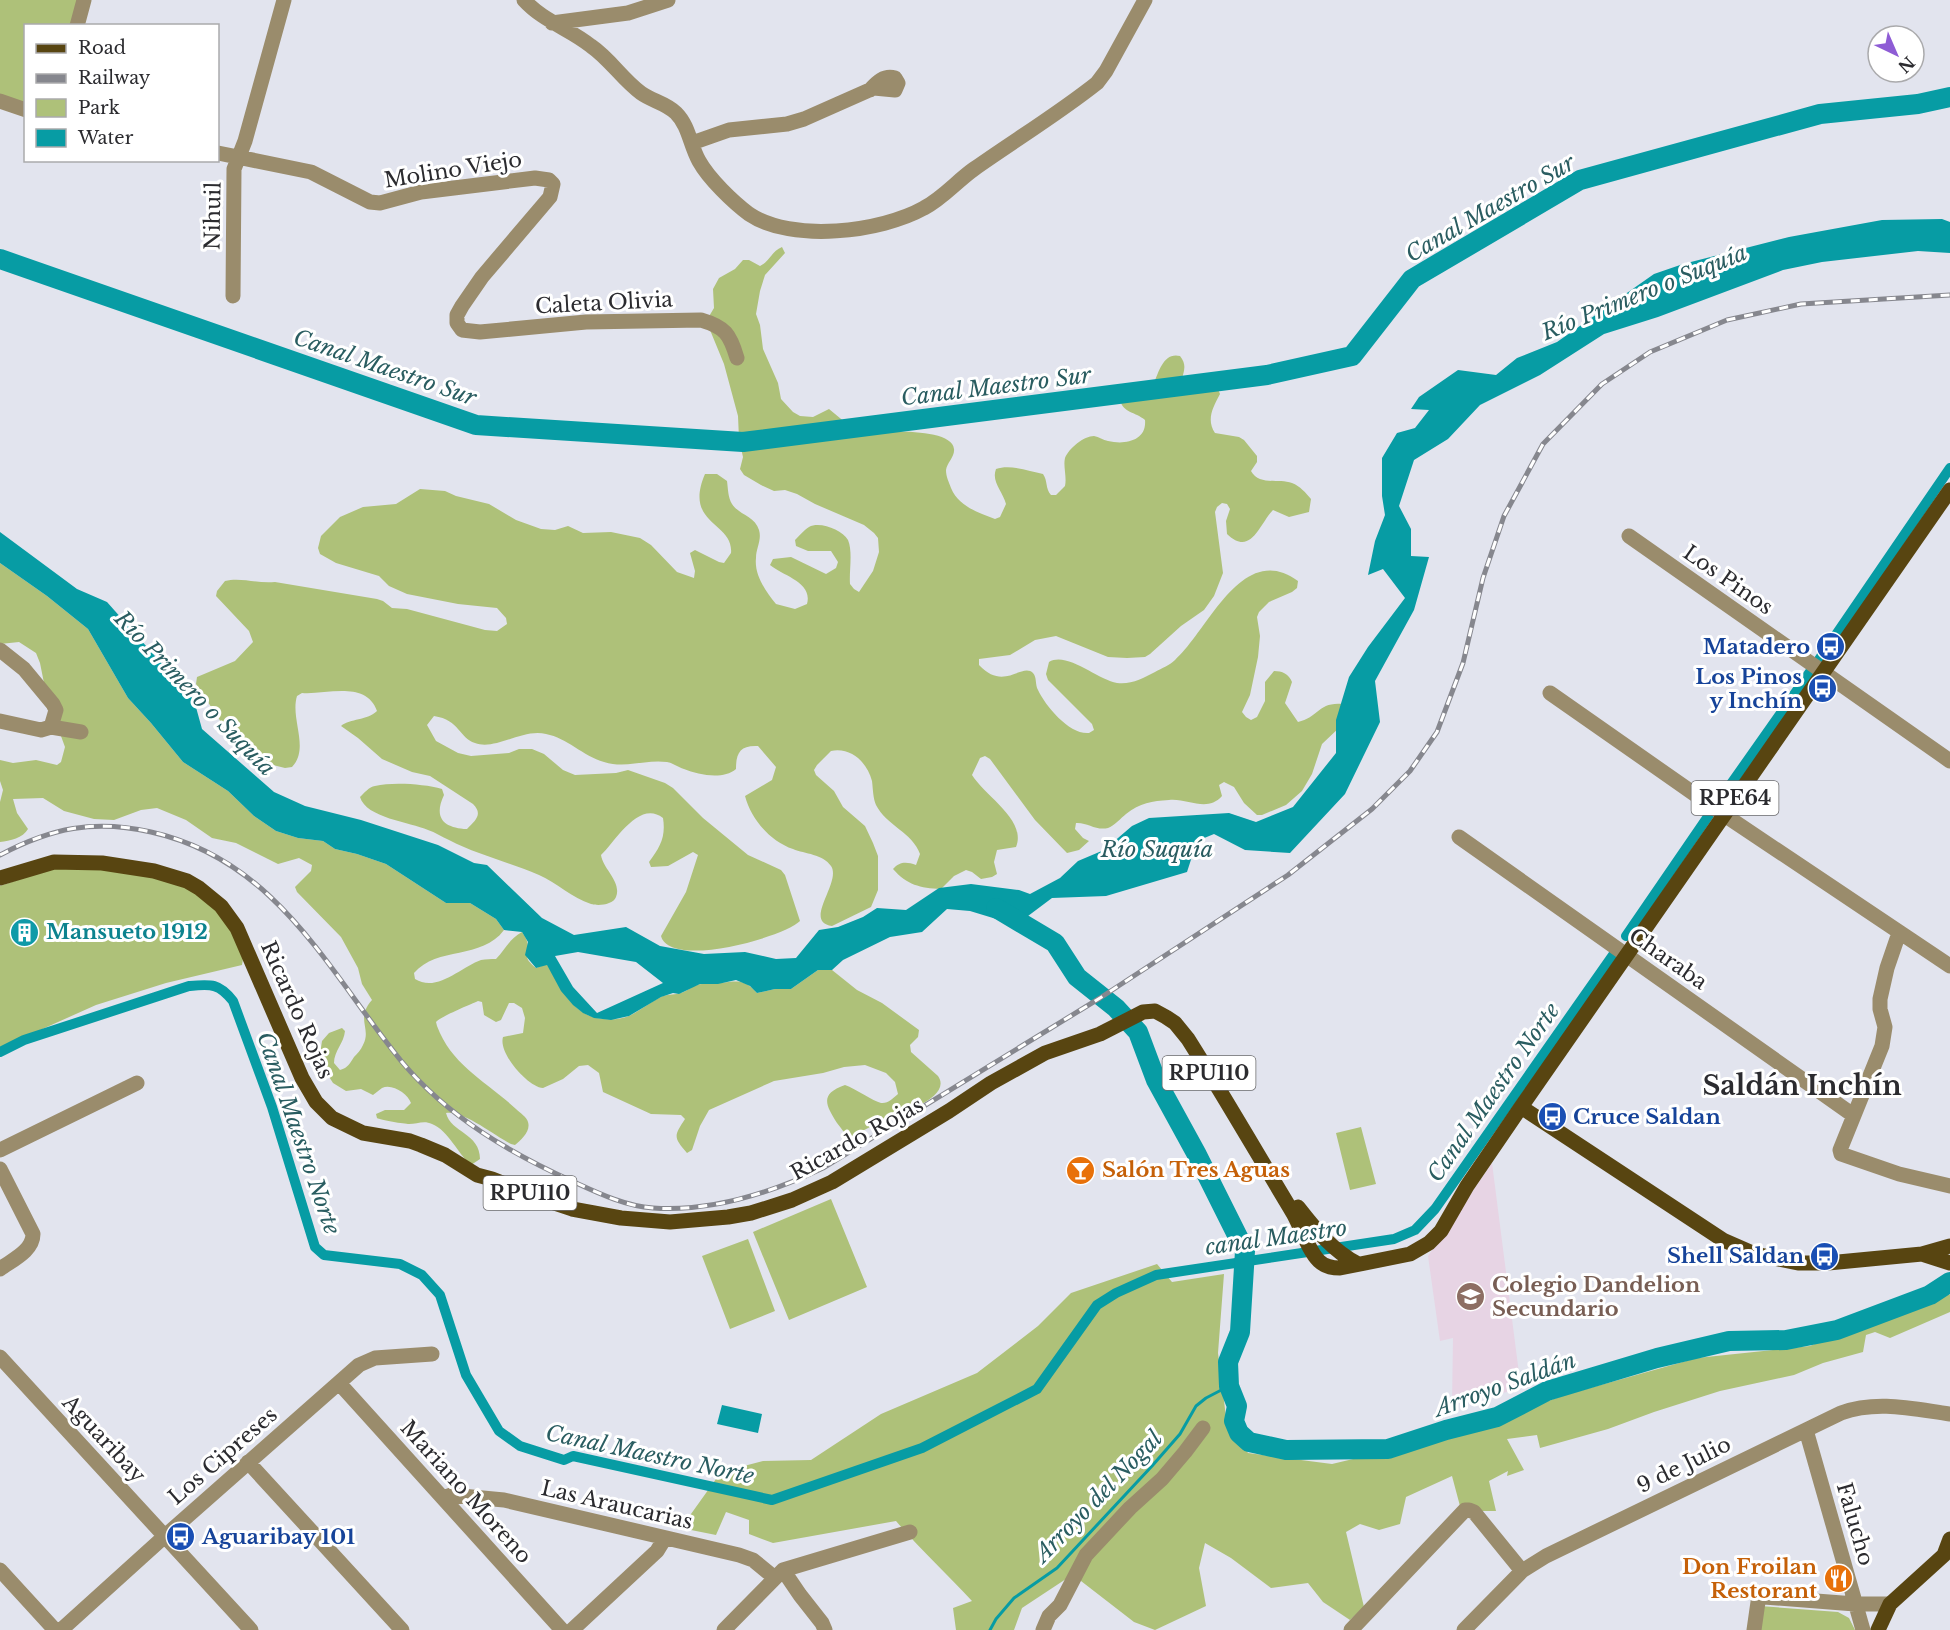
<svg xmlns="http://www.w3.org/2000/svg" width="1950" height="1630" font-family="'Libre Baskerville',serif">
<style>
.education{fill:#e7d4e4}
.green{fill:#aec179}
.water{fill:#079ca4;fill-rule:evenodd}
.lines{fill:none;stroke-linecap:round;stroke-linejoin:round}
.stream{stroke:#079ca4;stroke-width:3}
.canal{stroke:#079ca4;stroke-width:10}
.river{stroke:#079ca4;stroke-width:20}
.minor{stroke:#9a8c6c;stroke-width:15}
.major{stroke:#584511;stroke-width:15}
.rail-casing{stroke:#86878e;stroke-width:5}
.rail{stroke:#fff;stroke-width:3;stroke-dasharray:9;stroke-linecap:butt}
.labels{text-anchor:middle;stroke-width:6;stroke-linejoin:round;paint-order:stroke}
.shield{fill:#fff;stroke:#6b6b6d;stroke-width:1.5}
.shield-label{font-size:20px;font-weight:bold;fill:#2b2b2f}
.street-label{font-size:21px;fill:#2b2b2f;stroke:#fff}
.transit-label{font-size:21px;font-weight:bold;fill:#164399;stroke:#fff;text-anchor:end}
.culture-label{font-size:21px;font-weight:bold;fill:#0d838f;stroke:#fff;text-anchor:start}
.food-label{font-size:21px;font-weight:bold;fill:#c56008;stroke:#fff;text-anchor:start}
.education-label{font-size:21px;font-weight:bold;fill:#785e54;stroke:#fff;text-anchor:start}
.water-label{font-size:22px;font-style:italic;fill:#2a5d61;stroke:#fff}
.district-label{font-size:27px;font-weight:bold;fill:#2b2b2f;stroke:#fff}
</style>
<rect width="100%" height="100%" fill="#e2e4ee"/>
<!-- education -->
<path class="education" d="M1492,1163L1521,1389L1452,1404L1453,1338L1440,1341L1428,1256Z"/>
<!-- green -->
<path class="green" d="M0,0H84L77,25L26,26L25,110L0,101Z
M782,247L785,253L765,275L760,291L756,314L760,325L763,349L778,383L781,399L793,412L800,416L813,417L829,409L858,433C874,432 952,426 954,449C955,456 947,463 946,470C946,477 949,482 951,488C959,507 978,512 995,519L1000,517L1006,504C1003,492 991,482 996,469C1010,464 1029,471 1043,474C1048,481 1045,488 1051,495H1056L1065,486C1067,477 1063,466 1065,458C1069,448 1084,436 1094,436C1099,437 1103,440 1108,441C1125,445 1147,441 1145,420C1136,412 1123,413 1120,400L1130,391L1154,383C1159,371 1164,352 1180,356C1188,366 1183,372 1181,383C1190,401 1204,383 1218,389L1220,394C1213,407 1206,420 1215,433L1239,437L1244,440L1257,456V462L1251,471C1259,486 1278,478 1292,483C1300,486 1306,493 1311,499L1309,512L1289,517L1273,510C1259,525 1251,557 1227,534L1226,521L1230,509L1227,504L1222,503L1217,507L1215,512L1223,573L1214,596L1204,610L1181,626L1150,654L1145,657L1127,658L1108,657L1056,636L1035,640L1010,655L979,659V665C1004,692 1022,662 1033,673C1037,677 1035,685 1038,690C1046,707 1070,735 1089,733L1094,730L1092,724L1048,680L1046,674L1049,662C1067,651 1098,680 1117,683C1131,685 1143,678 1155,672C1162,668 1170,665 1175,660C1208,631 1242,540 1298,581L1297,588L1292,592L1269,602L1259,612L1257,617L1260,636L1258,657L1250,695L1242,712L1246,717L1251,720L1257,717L1265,701V682L1274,671C1282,671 1289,674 1292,682L1285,703L1298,722C1318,718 1318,702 1342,704L1341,726L1322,744L1312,774L1302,791L1286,805L1262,815H1257L1244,803L1234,787L1224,782L1219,785L1222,796C1207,813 1188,798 1169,800C1152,801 1140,803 1126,814C1121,818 1114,826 1108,828C1096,831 1087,822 1076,823L1075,829L1083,838L1089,841L1079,850L1067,853L1035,820L990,759L985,756L980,758L972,775C985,796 1027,820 1016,847L997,850L994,862L997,874L992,877L981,879L972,872L966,870L954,876L941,889C920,888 907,885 893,869C900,861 907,862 916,865L920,854C913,833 886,825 876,805C873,798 873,789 872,781C867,762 851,747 831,751L817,765L814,770L816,775L834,791L843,807L865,826L873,843L878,856V890L871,907L832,926C802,922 842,882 831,866C823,854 805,854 793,849C770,841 751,819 745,796L772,780L776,767L758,746C740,745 736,753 736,769C723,780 699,775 684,769C678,767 673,763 667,762C645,759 626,769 604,762C583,756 567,738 546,734C523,728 495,751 475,743C459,738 460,720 434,716L427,725L436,741L458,753L471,756L509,753L519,749H532L544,754L563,770L575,775L616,773L628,770L665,783L673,788L703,818L748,855L781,870L785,875L800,921C782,938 670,969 661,936L686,892L698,855L693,852L668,866L651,867L649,862C660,847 666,837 663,818C639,799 615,842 601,855C603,869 622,882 616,897C613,905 598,906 591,904C572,898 557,883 539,875C509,862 478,855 449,840C442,837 435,832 428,830C410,822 366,818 360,797C364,793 369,787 375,786C393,782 424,784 442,789L444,795C433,818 444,828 467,829C476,820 483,814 473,804L430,776L412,772L382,759L358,738L341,726C351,718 366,721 377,711C366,680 326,695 302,693L297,696C290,719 310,748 292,767L285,768L273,765L246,748L223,725L196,684L197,677L235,661L253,642L249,631L216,596L217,591L225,581C241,577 258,584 275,582L377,599L383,601L392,608L407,609L485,630L497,631L507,624L506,618L497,608L458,604L407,594L389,586L379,576L336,563L320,554L318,548L321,536L340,517L363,507L396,504L420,489L445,491L456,496L489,504L516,520L541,529L555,530L568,526L583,533L611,532L640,538L651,545L677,572L694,578L695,571L690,553L695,550L719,562L724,563L731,553C734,522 683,525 705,474H717L727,481C728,488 728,498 732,504C739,515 755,516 759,530C762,540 756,548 756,558C754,575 766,592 776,604L795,609L807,604C813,582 783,576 770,565L773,559L791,557L826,574L836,568L838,562L831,551H808L796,546L795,540C799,536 804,530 809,527C820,521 842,530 848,540C853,552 849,571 850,584L854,589L859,592L873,571L879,552L878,538L874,533L864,525L815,504L797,494L785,490L774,491L761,485L744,475L740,469L743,457L739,439L738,416L724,364L710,330L708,318L714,308L713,289L719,278L735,269L743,260H749L760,266C769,262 772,251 782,247Z
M0,563L47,596L88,629L128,698L151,723L183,762L228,791L254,816L276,831L298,838L323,841L335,849L357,854L386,864L446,903H470L496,919L504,930C482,960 437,946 414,973L415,979C437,993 461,967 481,960C486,959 491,959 496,959C506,949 509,939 522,932C524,935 526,938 527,941C531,956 520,955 536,968L547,964C561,988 573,1017 604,1019C613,1020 623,1019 631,1015C642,1009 652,1001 663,996C669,994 675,995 681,993C688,991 694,984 702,984C708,983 714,984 720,983C738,981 744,979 757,993L775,989H791L818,970H832L857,990L882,1003L919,1030L918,1037L910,1045L911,1052L938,1076C953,1097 899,1114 885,1120C873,1125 862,1131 851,1137C844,1134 842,1129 837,1123C825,1104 820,1094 845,1085C856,1089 873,1101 881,1103C888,1104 893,1098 898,1094L895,1082L886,1073L865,1065L844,1067L823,1073L774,1081L709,1110L700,1126L692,1150L687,1153C673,1137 674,1136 685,1119L681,1115L651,1114L603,1092L599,1073L588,1065L579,1066L563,1079L543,1088C528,1087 498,1053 503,1037L523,1033L525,1018L522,1008L514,1003H509L501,1020L496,1022L484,1015L482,1002L478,1001C469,1005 440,1017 436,1022L437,1026C452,1066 486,1081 516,1109C520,1113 527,1117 528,1122C531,1131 521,1140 515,1145L511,1144C495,1136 463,1110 446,1113C451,1133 480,1133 480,1159L471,1165C457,1153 449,1131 432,1124C424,1120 417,1124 409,1124C405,1124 380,1120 377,1118L376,1114L385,1110H404L411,1103C408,1094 392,1083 382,1088C379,1090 376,1093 373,1095L361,1089L346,1091L333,1083L319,1061L322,1041L329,1033L342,1028L345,1031C344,1043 334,1051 334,1063L340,1070C348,1068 350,1063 354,1057C357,1054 361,1050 363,1045C372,1028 355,1019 372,1000L362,984L358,968L341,937L297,892L295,887L311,871L312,865L299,858L278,864L236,843L212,838L186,820L157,808L141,810L114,820L94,819L64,811L43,798L13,799L17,813L28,829C23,838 10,841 0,842V802L3,790L0,781V760L13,763L36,760L57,765L61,762L65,747L47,698L40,663L36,653L19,642L0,644Z
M53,868C84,870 116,868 147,872C183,878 252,924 242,965L166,983L96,1005L0,1048V886Z
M1361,1127L1376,1184L1350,1190L1336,1133Z
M831,1199L867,1287L789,1320L753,1232Z
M748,1239L775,1311L730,1329L702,1256Z
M1157,1264L1172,1282L1224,1274L1218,1353L1226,1417L1248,1453L1332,1464L1450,1436L1565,1395L1697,1358L1810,1346L1944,1289L1950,1295V1312L1890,1338L1875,1332L1866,1335L1863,1352L1823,1363L1794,1375L1720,1391L1654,1412L1608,1429L1540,1448L1537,1435L1507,1439L1524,1470L1507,1476L1508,1471L1489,1481L1496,1511H1478L1460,1506L1452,1476L1406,1497L1400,1524L1379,1530L1360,1524L1346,1532L1364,1607L1350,1620L1323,1602L1308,1583L1271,1588L1231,1558L1205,1543L1199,1568L1206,1606L1155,1630L1134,1622L1081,1581L1072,1575L1022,1608L1014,1630H956L953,1608L972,1601C947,1574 920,1549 896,1521L773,1543L749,1534V1520L726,1512L716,1535L681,1528L721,1472L763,1461L811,1460L881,1414L977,1373L1038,1326L1071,1293Z
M1760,1606L1838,1612L1849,1618L1855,1630H1757Z"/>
<!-- water -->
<path class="water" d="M1942,219L1950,222V253L1918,251L1822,262L1783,270L1658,317L1604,334L1540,375L1480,405L1448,439L1414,460L1399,506L1411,529V556L1429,557L1414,610L1375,681L1380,722L1345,794L1290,853L1245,850L1214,834L1197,841L1187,872L1106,896L1052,898L1016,925L970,911L947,909L922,932L890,937L843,960L832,970H818L791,989H775L757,993L750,986L736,980L718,984H700L679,994L673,993L661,997L629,1016L611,1020L594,1018L583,1013L573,1005L561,991L547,965L536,968L525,955L528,942L522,932L504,930L496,919L470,903H446L386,864L357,854L335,849L323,841L298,838L276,831L254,816L228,791L183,762L151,723L128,698L88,629L47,596L0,563V532L77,589L107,602L194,700L202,729L274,792L305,806L361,820L438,845L474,863L487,865L542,918L574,935L626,927L660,946L704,954L745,952L776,959L796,958L819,930L838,927L863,917L877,908L906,910L939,888L971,884L1019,890L1030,894L1060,878L1078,861L1104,850L1132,826L1149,818L1229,813L1256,822L1293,807L1336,753V720L1349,677L1368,647L1405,598L1383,569L1368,575L1375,541L1385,515L1382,496V458L1397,433L1415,428L1429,410L1411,409L1419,397L1458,370L1496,375L1517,358L1557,342L1654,274L1683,264L1789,237L1882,220ZM578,952L636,962L663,983L597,1013L573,987L555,956Z
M722,1405L762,1414L758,1433L717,1424Z"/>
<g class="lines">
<!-- stream -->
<path class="stream" d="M990,1630L996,1619L1014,1598L1057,1568L1152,1466L1180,1434L1196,1406L1206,1398L1229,1386"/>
<!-- canal -->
<path class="canal" d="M1818,661L1950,468
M1719,801L1810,672
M1626,936L1709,815
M0,1052L24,1040L189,986C211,984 219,983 233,1001L272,1107L315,1247L324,1255L400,1264L422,1275L440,1295L466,1375L499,1431L520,1446L564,1460L573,1456L772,1500L922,1448L1037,1389L1097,1305L1116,1293L1156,1275L1394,1239L1415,1230L1435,1209L1613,955"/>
<!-- river -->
<path class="river" d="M0,259L476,425L743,442L1267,375L1352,356L1412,279L1580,180L1820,114L1918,104L1950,97
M996,908L1055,943L1077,977L1116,1008L1138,1032L1156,1080L1196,1153L1245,1251L1240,1332L1228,1362L1229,1386L1237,1406L1234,1421L1239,1433L1249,1442L1286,1450L1388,1449L1446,1430L1497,1417L1547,1391L1657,1358L1729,1341L1786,1340L1837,1330L1930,1295L1950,1282"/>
<!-- minor -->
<path class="minor" d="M524,0C543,21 570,29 591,46C610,59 622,79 641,93C652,101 666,103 676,113C689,126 690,145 699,161C709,179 733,202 749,214C792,243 881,232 924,208C943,198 957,181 974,169C1015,140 1058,114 1097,83L1106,71L1145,0
M552,23L628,13L668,0
M77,26L84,0
M0,101L26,110
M692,143L729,130L787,124L804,119L874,88L895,90L898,83L895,78C884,75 877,82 870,90
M218,153L311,172L370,202L380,203L421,192L535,178L549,180L553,184L550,197L482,277L462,306L457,315V323L462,330L480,332L586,322L701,320C725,327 730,334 737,358
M233,296L234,169L245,141L284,0
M1629,536L1950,761
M0,650L24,669L53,704L56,710L51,727
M1550,693L1723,814L1950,966
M0,721L41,730L51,727L81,732
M1459,837L1853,1115
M1899,933L1887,968L1880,999V1009L1885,1027L1882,1046L1840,1150L1841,1154L1899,1174L1950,1186
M0,1150L137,1083
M0,1169L33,1234C33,1251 12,1260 0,1269
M0,1357L251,1630
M339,1383L562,1630
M1806,1430L1863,1630
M248,1462L402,1630
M443,1498L451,1495L504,1500L739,1555L753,1560L775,1578
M0,1570L55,1630
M783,1570L800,1595L822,1623L825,1630
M61,1630L165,1536L359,1365L375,1358L432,1354
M572,1630L657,1551L665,1538
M724,1630L783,1570L910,1532
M1043,1630L1049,1616L1060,1605L1086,1555L1130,1508L1162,1479L1185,1452L1203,1428
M1351,1630L1465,1510H1469L1474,1512L1522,1571
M1464,1630L1522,1571L1546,1556L1841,1413C1877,1400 1913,1409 1950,1414
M1754,1630L1758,1602L1759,1598L1764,1597L1855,1604H1890"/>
<!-- major -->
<path class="major" d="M0,878L54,862L102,863L154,871L187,881L199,888L221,906L237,928L302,1078L316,1102L332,1118L363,1133L410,1141L421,1145L445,1155L477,1175L492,1179L548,1201L572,1209L621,1218L670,1222L728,1217L751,1213L792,1200L832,1182L949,1111L991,1083L1045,1053L1100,1034L1143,1012L1155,1011L1166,1017L1175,1023L1188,1039C1224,1096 1258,1155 1293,1213C1301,1227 1308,1250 1319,1261C1325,1267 1332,1268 1340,1268L1410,1254L1429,1243L1441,1231L1467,1186L1521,1107L1950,490
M1521,1107L1723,1240L1755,1254L1798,1263H1828L1922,1254L1950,1246
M1298,1207C1316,1230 1333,1251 1358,1264
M1922,1254L1950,1263
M1878,1630L1890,1604L1944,1555L1950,1539"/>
<defs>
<path id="rail" d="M0,855C51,828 94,819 151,832C277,860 328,971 402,1062C448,1117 510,1153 574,1182C598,1193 625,1206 653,1208C711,1212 771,1193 823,1168L1100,998L1288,875L1372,809L1410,771L1437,732L1463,663L1483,578L1504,516L1543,444L1602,384L1650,352L1727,320L1801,304L1950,295"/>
</defs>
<!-- rail casing -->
<use href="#rail" class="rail-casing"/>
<!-- rail -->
<use href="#rail" class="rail"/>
</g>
<!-- icons -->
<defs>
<symbol id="bus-disc" viewBox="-11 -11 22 22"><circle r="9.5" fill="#1a4fb4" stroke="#fff"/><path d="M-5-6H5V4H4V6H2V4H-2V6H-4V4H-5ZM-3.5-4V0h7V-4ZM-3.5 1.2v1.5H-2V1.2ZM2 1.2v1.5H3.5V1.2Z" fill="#fff"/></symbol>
<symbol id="building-disc" viewBox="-11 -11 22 22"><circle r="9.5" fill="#0f9aa8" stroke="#fff"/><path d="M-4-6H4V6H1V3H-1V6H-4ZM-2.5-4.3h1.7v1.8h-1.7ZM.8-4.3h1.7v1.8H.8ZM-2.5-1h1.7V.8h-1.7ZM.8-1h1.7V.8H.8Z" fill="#fff"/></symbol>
<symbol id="bar-disc" viewBox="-11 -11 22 22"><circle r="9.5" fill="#e8710a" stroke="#fff"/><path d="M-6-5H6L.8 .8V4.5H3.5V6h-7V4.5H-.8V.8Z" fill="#fff"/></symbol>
<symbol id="school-disc" viewBox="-11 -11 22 22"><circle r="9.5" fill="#8d6e63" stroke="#fff"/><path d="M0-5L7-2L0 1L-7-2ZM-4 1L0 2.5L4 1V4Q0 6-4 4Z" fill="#fff"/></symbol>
<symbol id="restaurant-disc" viewBox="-11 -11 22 22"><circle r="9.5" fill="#e8710a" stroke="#fff"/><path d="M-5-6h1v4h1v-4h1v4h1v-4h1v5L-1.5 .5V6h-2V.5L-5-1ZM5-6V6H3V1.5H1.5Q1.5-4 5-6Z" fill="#fff"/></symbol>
</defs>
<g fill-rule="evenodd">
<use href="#bus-disc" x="1814" y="630" width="33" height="33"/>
<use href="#bus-disc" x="1806" y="672" width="33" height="33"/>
<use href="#building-disc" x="8" y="916" width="33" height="33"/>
<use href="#bus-disc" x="1536" y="1100" width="33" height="33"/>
<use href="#bar-disc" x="1064" y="1154" width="33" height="33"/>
<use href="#bus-disc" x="1808" y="1240" width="33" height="33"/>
<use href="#school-disc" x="1454" y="1280" width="33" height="33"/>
<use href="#bus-disc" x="164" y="1520" width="33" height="33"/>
<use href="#restaurant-disc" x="1822" y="1562" width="33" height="33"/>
</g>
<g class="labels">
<!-- shield labels -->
<g class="shield">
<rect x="1691.5" y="781" width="87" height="34" rx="4.5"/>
<rect x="1162.5" y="1056" width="93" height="34" rx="4.5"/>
<rect x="483.5" y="1176" width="93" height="34" rx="4.5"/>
</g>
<g class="shield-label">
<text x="1735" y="805">RPE64</text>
<text x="1209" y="1080">RPU110</text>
<text x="530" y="1200">RPU110</text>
</g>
<!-- street labels -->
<g class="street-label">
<text transform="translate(453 170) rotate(-9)" y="7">Molino Viejo</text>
<text transform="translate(213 216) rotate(-89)" y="7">Nihuil</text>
<text transform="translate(604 303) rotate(-3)" y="7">Caleta Olivia</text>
<text transform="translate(1728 580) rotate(35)" y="7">Los Pinos</text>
<text transform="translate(1668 959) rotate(35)" y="7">Charaba</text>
<text transform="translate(297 1010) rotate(66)" y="7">Ricardo Rojas</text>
<text transform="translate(857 1139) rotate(-29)" y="7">Ricardo Rojas</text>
<text transform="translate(104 1439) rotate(47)" y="7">Aguaribay</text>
<text transform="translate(223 1456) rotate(-41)" y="7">Los Cipreses</text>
<text transform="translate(1684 1465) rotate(-26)" y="7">9 de Julio</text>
<text transform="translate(466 1492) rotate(48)" y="7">Mariano Moreno</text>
<text transform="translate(617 1505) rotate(13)" y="7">Las Araucarias</text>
<text transform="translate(1855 1524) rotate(74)" y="7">Falucho</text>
</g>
<!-- transit labels -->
<g class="transit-label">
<text x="1810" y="654">Matadero</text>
<text x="1802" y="684">Los Pinos<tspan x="1802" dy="24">y Inchín</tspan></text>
<text x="1573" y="1124" text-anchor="start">Cruce Saldan</text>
<text x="1804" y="1263">Shell Saldan</text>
<text x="202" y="1544" text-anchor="start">Aguaribay 101</text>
</g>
<!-- culture labels -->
<g class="culture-label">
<text x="46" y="939">Mansueto 1912</text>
</g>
<!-- food labels -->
<g class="food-label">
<text x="1102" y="1177">Salón Tres Aguas</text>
<text x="1817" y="1574" text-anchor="end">Don Froilan<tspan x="1817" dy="24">Restorant</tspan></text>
</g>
<!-- education labels -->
<g class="education-label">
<text x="1492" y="1292">Colegio Dandelion<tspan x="1492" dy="24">Secundario</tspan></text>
</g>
<!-- water labels -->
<g class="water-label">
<text transform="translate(1490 208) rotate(-30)" y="8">Canal Maestro Sur</text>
<text transform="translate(1644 292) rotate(-22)" y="8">Río Primero o Suquía</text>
<text transform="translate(385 367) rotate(19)" y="8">Canal Maestro Sur</text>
<text transform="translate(996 386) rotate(-7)" y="8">Canal Maestro Sur</text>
<text transform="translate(195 693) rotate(46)" y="8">Río Primero o Suquía</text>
<text x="1157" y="857">Río Suquía</text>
<text transform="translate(1493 1092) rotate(-55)" y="8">Canal Maestro Norte</text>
<text transform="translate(299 1133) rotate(71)" y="8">Canal Maestro Norte</text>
<text transform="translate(1276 1237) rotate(-8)" y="8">canal Maestro</text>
<text transform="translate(1505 1384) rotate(-20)" y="8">Arroyo Saldán</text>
<text transform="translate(650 1454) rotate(12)" y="8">Canal Maestro Norte</text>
<text transform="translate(1098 1496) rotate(-46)" y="8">Arroyo del Nogal</text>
</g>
<!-- district labels -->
<g class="district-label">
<text x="1802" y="1095">Saldán Inchín</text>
</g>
</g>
<!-- legend -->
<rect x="24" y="24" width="195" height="138" fill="#ffffff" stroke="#aaaaac" stroke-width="1.5"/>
<rect x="36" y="44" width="30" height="9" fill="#584511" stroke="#aaaaac" stroke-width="1.5"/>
<text x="78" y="54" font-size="18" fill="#2b2b2f">Road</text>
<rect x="36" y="74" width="30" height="9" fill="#86878e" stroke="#aaaaac" stroke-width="1.5"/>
<text x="78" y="84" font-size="18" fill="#2b2b2f">Railway</text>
<rect x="36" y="99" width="30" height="18" fill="#aec179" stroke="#aaaaac" stroke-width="1.5"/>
<text x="78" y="114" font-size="18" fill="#2b2b2f">Park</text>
<rect x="36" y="129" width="30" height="18" fill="#079ca4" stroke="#aaaaac" stroke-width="1.5"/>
<text x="78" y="144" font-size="18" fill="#2b2b2f">Water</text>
<!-- north arrow -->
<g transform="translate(1896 54) rotate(136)"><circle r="28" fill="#ffffff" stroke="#aaaaac" stroke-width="1.5"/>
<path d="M0-4.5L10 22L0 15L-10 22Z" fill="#8e5cd5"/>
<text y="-9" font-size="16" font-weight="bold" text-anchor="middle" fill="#2b2b2f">N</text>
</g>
</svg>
